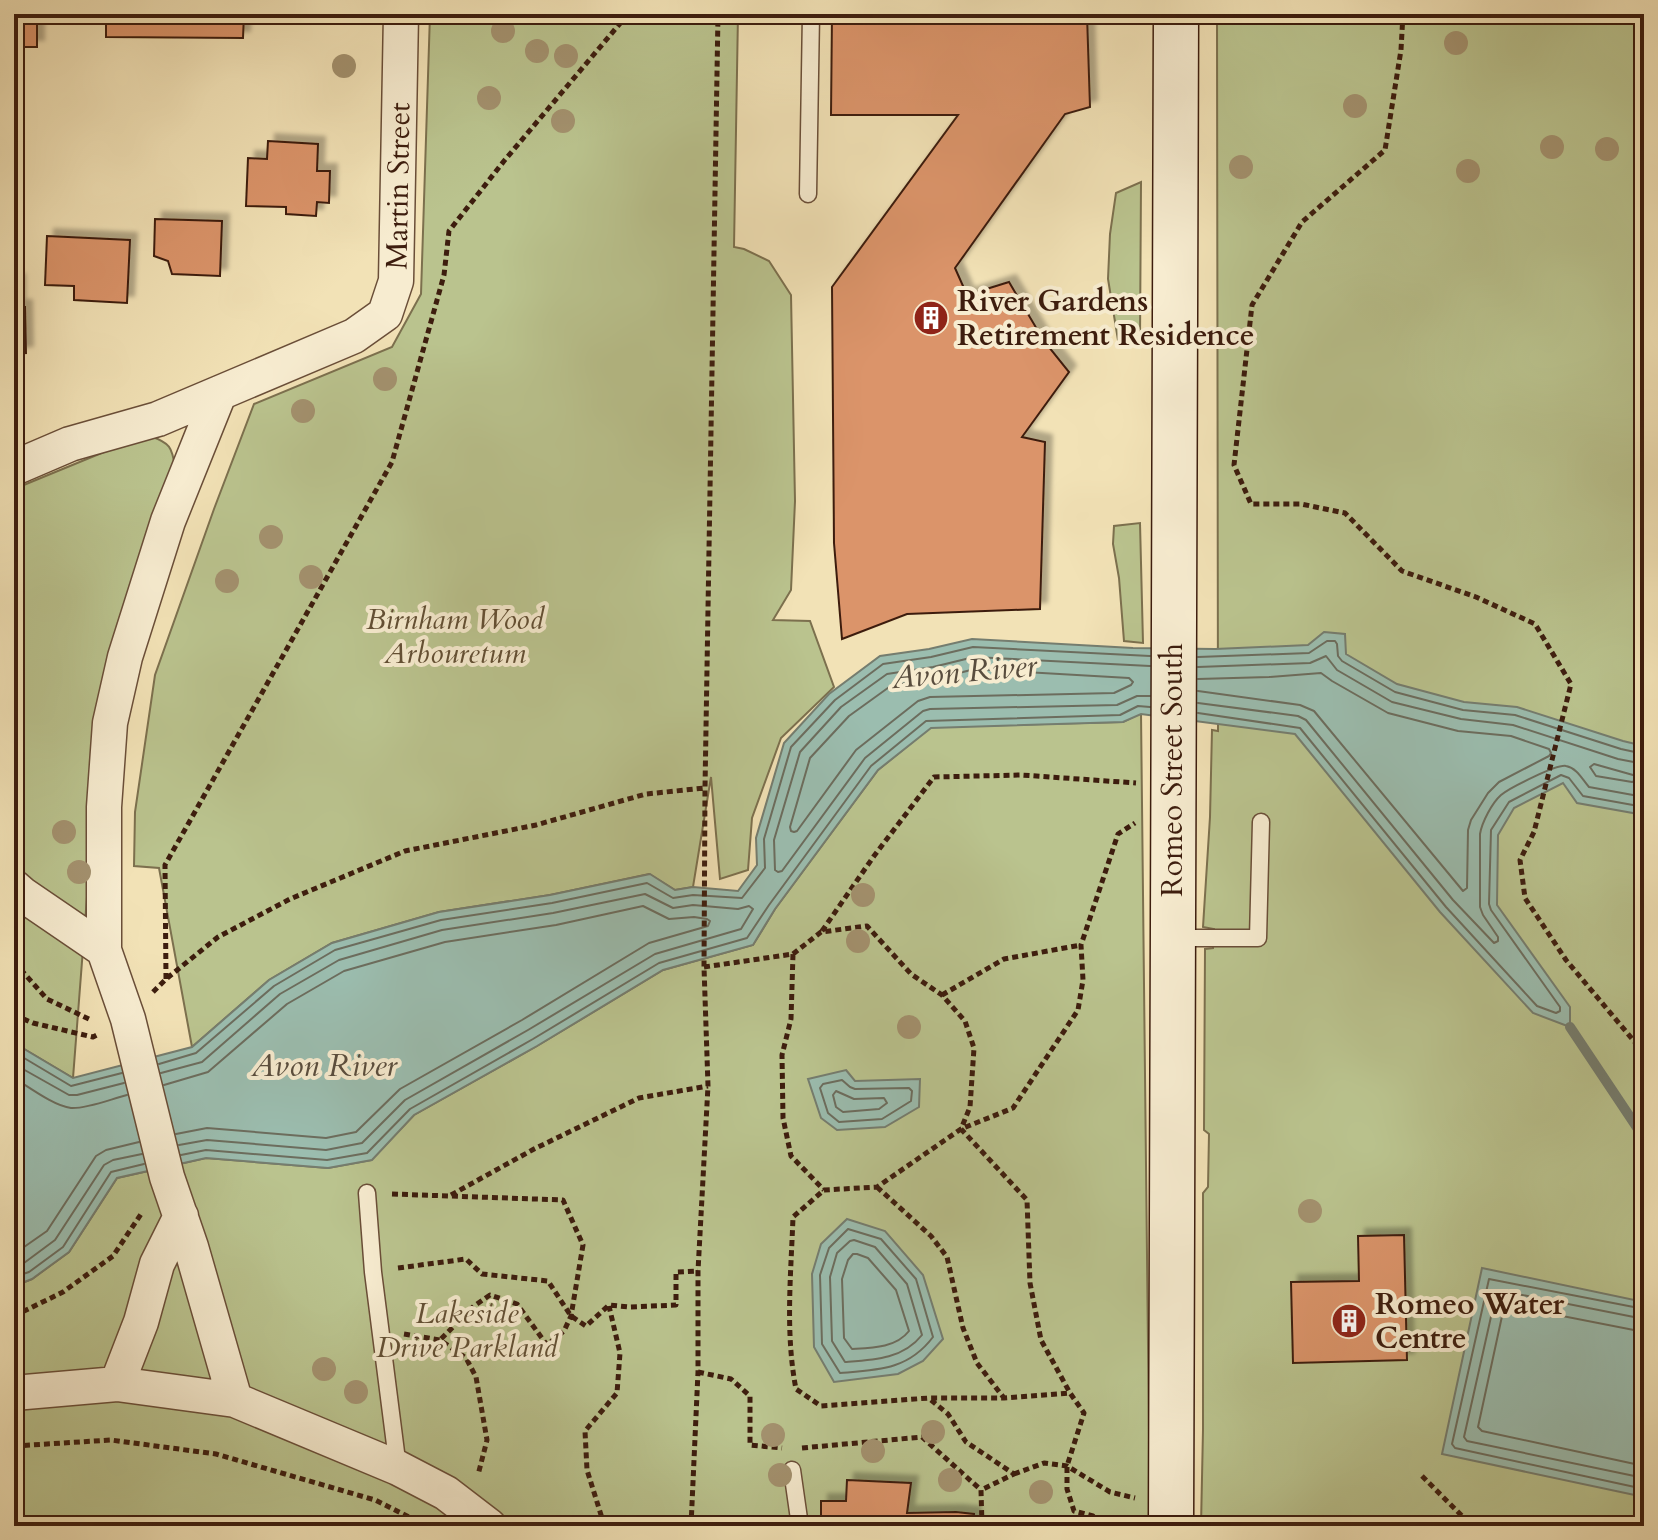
<svg xmlns="http://www.w3.org/2000/svg" width="1658" height="1540" font-family="Cardo,serif">
<style>
.green{fill:#bac38e;stroke:#7c704e;stroke-width:2}
.water{fill:#9bbdaf;stroke:#757d6f;stroke-width:2}
.lines{fill:none;stroke-linecap:round;stroke-linejoin:round}
.shore{stroke:#6c6d5e;stroke-width:2}
.stream{stroke:#757d6f;stroke-width:10}
.building{fill:#db946a;stroke:#3d1d0e;stroke-width:2;filter:url(#shadow)}
.lane-casing{stroke:#6a4e38;stroke-width:19}
.street-casing{stroke:#6a4e38;stroke-width:37}
.secondary-casing{stroke:#3d1d0e;stroke-width:47}
.path{stroke:#3d1d0e;stroke-width:5;stroke-dasharray:6 4;stroke-linecap:butt}
.lane{stroke:#f7ecd0;stroke-width:16}
.street{stroke:#f7ecd0;stroke-width:34}
.secondary{stroke:#f7ecd0;stroke-width:44}
.tree{fill:#a3916e}
.labels{text-anchor:middle;stroke-width:8;stroke-linejoin:round;paint-order:stroke}
.street-label{font-size:30px;fill:#3d1d0e;stroke:#f7ecd0}
.poi-label{font-size:30px;font-weight:bold;fill:#3d1d0e;stroke:#f7ecd0;text-anchor:start}
.park-label{font-size:30px;font-style:italic;fill:#624f34;stroke:#f7ecd0}
.water-label{font-size:32px;font-style:italic;fill:#594d3e;stroke:#f7ecd0}
</style>
<defs>
<filter id="shadow"><feDropShadow dx="7" dy="-7" stdDeviation="2" flood-color="#0004"/></filter>
</defs>
<rect width="100%" height="100%" fill="#f2e2b6"/>
<filter id="stains"><feTurbulence type="fractalNoise" baseFrequency=".0025" numOctaves="4"/><feColorMatrix values="0 0 0 0 .2 0 0 0 0 .09 0 0 0 0 .02 0 0 0 .5 -.17"/></filter>
<radialGradient id="worn" r=".72"><stop offset=".6" stop-color="#630" stop-opacity="0"/><stop offset="1" stop-color="#630" stop-opacity=".3"/></radialGradient>
<!-- green -->
<path class="green" d="M430,14H738L734,247L744,249L769,261L791,295L795,501L791,590L773,620L810,621L834,687L781,738L752,818L748,870L720,879L711,777L693,887L675,890L649,874L550,895L439,912L332,943L269,980L192,1047L159,868L134,866L135,812L155,675L214,509L254,404L392,347L421,294Z
M1217,14H1644V1526H1201L1203,1430V1193L1208,1187L1209,1134L1204,1130L1205,949L1213,948L1214,929L1203,927L1210,817L1212,730L1218,731Z
M1141,182L1140,341L1130,338L1118,340L1108,279L1110,234L1116,193Z
M150,436C170,443 172,447 175,467L103,690L73,1078L14,1043V489L121,445Z
M1140,523L1143,643L1124,641L1119,578L1113,544L1114,526Z
M1141,713L1150,1526H14V1286L32,1279L69,1252L117,1178L206,1158L328,1168L371,1160L414,1115L537,1046L663,970L753,945L775,909L878,770L931,727L1123,722Z"/>
<!-- water -->
<path class="water" d="M1324,632L1345,634L1346,654L1397,684L1464,702L1517,707L1623,741L1644,746V815L1577,803L1563,783L1514,808L1498,835L1497,905L1570,1007V1027L1533,1013L1440,912L1295,734L1141,714L1123,722L931,728L878,770L775,909L753,945L663,970L537,1046L414,1115L372,1160L328,1168L206,1158L117,1178L69,1252L32,1279L14,1286V1043L73,1078L192,1047L269,980L332,943L439,912L550,895L650,874L675,890L693,887L738,891L757,865L756,838L784,743L829,694L880,656L929,649L972,639L1133,648L1215,649L1308,645Z
M846,1070L855,1081L920,1079L919,1107L885,1127L837,1130L821,1118L808,1079Z
M847,1219L885,1231L923,1275L943,1339L923,1361L898,1374L834,1382L814,1347L812,1274L821,1244Z
M1482,1268L1644,1302V1497L1442,1454Z"/>
<g class="lines">
<!-- shore -->
<path class="shore" d="M1198,657L1309,653L1327,641H1335L1337,644L1338,656L1342,661L1395,692L1463,710L1515,715L1621,749L1644,754
M1198,667L1310,663L1326,656L1337,670L1392,702L1461,719L1513,725L1618,759L1644,764
M975,669L1129,678L1133,682L1131,685L1114,693L930,697L918,701L856,750L797,831L794,832L791,831L790,827L810,758L849,716L892,685L935,679Z
M1198,691L1300,705L1314,711L1463,891L1467,888L1468,830L1471,820L1488,793L1499,782L1549,756L1551,753L1549,749L1511,736L1458,731L1388,713L1332,681L1321,673L1269,677L1198,679
M1150,696H1137L1117,705L930,709L923,711L865,758L782,871L778,872L775,870L774,840L800,752L841,707L887,674L933,667L974,657L1150,666
M1198,703L1298,716L1306,720L1453,900L1494,943L1498,941V937L1483,915L1480,907V834C1482,822 1492,803 1501,795C1509,788 1557,764 1566,766C1577,768 1582,779 1589,787L1644,797
M1198,713L1300,728L1446,907L1537,1006L1556,1013L1560,1011V1007L1491,910L1489,904L1491,830L1509,802L1561,775L1569,778L1583,796L1644,807
M1644,776L1636,777L1633,775L1594,764L1590,767L1596,776L1632,782L1635,781L1644,785
M14,1052L71,1086L122,1073
M14,1064L69,1095H77L124,1083
M159,1064L196,1053L274,986L335,950L441,920L552,903L647,883L673,898L693,895L742,898L765,868L764,839L791,747L835,700L883,664L931,657L973,647L1150,656
M161,1073L202,1062L280,994L339,960L442,930L553,913L645,894L673,908L693,905L738,909L749,906L753,909L741,929L655,954L528,1030L405,1100L362,1143L326,1150L207,1140L179,1145
M14,1078C29,1087 54,1106 71,1108C87,1109 111,1099 127,1095
M842,1080L850,1087L855,1089L909,1088L912,1091L911,1101L882,1119L839,1122L828,1113L820,1088L823,1084Z
M164,1085L208,1072L287,1004L344,971L445,942L556,925L643,906L669,919L694,917L707,919L710,921L708,926L649,943L522,1020L400,1089L356,1132L326,1138L207,1128L176,1134
M836,1091L854,1099L884,1098L887,1103L879,1109L843,1112L836,1107L833,1095Z
M181,1155L206,1150L327,1160L367,1153L410,1109L533,1039L659,963L747,938L769,905L871,766L926,721L1120,715L1138,706L1150,707
M848,1229L881,1239L916,1279L933,1337C908,1370 878,1370 840,1373L822,1344L820,1275L829,1248Z
M854,1240L875,1247L907,1284L922,1335C903,1359 874,1360 845,1362L832,1341L830,1277L837,1253L850,1241Z
M14,1254L47,1231L96,1156L106,1150L139,1142
M853,1254H857L868,1258L896,1290L909,1331C896,1348 871,1348 852,1349L844,1338L842,1279L848,1260Z
M14,1267L24,1263L55,1240L104,1165L113,1160L142,1154
M14,1277L29,1272L63,1247L111,1172L144,1164
M1644,1309L1489,1279L1452,1444L1455,1448L1644,1489
M1644,1319L1497,1290L1464,1437L1467,1441L1644,1478
M1644,1332L1506,1305L1504,1307L1478,1427L1482,1431L1644,1466"/>
<!-- stream -->
<path class="stream" d="M1570,1027L1644,1138"/>
</g>
<!-- building -->
<path class="building" d="M14,14H37V47H14Z
M106,14H244L243,38L106,37Z
M832,14L1087,15L1090,107L1065,114L955,268L967,295L1009,282L1044,341L1069,372L1022,437L1045,442L1040,609L907,614L842,639L834,543L832,287L958,115H831Z
M268,141L318,144L317,171H330L329,203L317,202L316,216L286,214V207L246,206L248,158L267,159Z
M155,219L222,221L220,276L172,274L168,261L154,256Z
M47,236L130,240L127,303L74,300V286L45,285Z
M14,281H18V307H25L26,353L14,354Z
M1404,1235L1407,1360L1293,1363L1291,1282L1359,1281L1358,1236Z
M847,1480L911,1483L907,1513L956,1512L974,1514L973,1526H821V1501H846Z"/>
<g class="lines">
<defs>
<path id="lane" d="M808,194L811,14
M1174,938H1258L1261,822
M367,1193L373,1272L398,1468
M792,1470L800,1526"/>
<path id="street" d="M219,394L168,521L125,657L110,723L104,807V950L128,1019L167,1177L191,1247L235,1400
M14,468L70,444L158,419L354,336L385,314L396,281L401,14
M14,887L22,894L104,950
M117,1384L141,1322L157,1264L181,1216
M14,1393L117,1384L235,1400L398,1468L446,1493L489,1526"/>
<path id="secondary" d="M1171,1526L1176,14"/>
</defs>
<!-- lane casing -->
<use href="#lane" class="lane-casing"/>
<!-- street casing -->
<use href="#street" class="street-casing"/>
<!-- secondary casing -->
<use href="#secondary" class="secondary-casing"/>
<!-- path -->
<path class="path" d="M1403,14L1401,50L1385,150L1302,222L1252,305L1234,465L1251,504H1301L1345,513L1402,571L1476,597L1535,624L1571,684L1534,832L1520,860L1525,898L1566,960L1644,1053
M822,931L874,856L934,777L1021,775L1136,783
M793,954L821,932L867,926L911,974L942,995L965,1021L974,1048L970,1107L961,1129L877,1187L824,1190L793,1217C791,1274 785,1333 796,1389L821,1406L929,1398H1004L1070,1393
M14,962L47,999L91,1020
M704,967L793,954L791,1019L782,1055L783,1118L791,1156L824,1190
M166,979L165,865L392,462L444,275L449,231L504,161L628,14
M153,992L166,979L218,937L290,899L405,851L536,825L646,794L705,788
M942,995L1004,959L1081,945
M14,1015L33,1023L93,1037L99,1034
M877,1187L931,1236L947,1257L963,1328L977,1363L1004,1398
M392,1194L563,1200L583,1245L571,1316L564,1331L547,1345L517,1304L490,1295L474,1306L440,1340
M451,1195L534,1149L639,1098L708,1086
M398,1268L466,1259L482,1274L548,1281L571,1316L586,1326L609,1305L629,1307L676,1305V1272L698,1271
M14,1316L63,1292L113,1256L141,1214
M404,1334L440,1340L466,1358L476,1377L487,1440L478,1475
M698,1372L731,1379L750,1396V1445L782,1448
M931,1400L948,1414L966,1442L1014,1474L981,1490
M14,1446L111,1440L216,1454L375,1500L427,1526
M802,1448L922,1437L981,1490L982,1526
M1014,1474L1044,1463L1067,1466L1110,1492L1135,1498
M1422,1476L1466,1520L1502,1526
M601,1526L602,1518L587,1470L585,1431L617,1393L620,1353L609,1306
M691,1526L698,1372V1271L708,1086L704,967L705,788L718,14
M1098,1526L1093,1516L1074,1511L1067,1489V1466L1084,1413L1070,1393L1041,1340L1030,1283L1027,1200L961,1129L1013,1108L1078,1010L1083,980L1081,945L1118,834L1135,823"/>
<!-- lane -->
<use href="#lane" class="lane"/>
<!-- street -->
<use href="#street" class="street"/>
<!-- secondary -->
<use href="#secondary" class="secondary"/>
</g>
<!-- trees -->
<g class="tree">
<circle cx="503" cy="31" r="12"/>
<circle cx="1456" cy="43" r="12"/>
<circle cx="537" cy="51" r="12"/>
<circle cx="566" cy="56" r="12"/>
<circle cx="344" cy="66" r="12"/>
<circle cx="489" cy="98" r="12"/>
<circle cx="1355" cy="106" r="12"/>
<circle cx="563" cy="121" r="12"/>
<circle cx="1552" cy="147" r="12"/>
<circle cx="1607" cy="149" r="12"/>
<circle cx="1241" cy="167" r="12"/>
<circle cx="1468" cy="171" r="12"/>
<circle cx="385" cy="379" r="12"/>
<circle cx="303" cy="411" r="12"/>
<circle cx="271" cy="537" r="12"/>
<circle cx="311" cy="577" r="12"/>
<circle cx="227" cy="581" r="12"/>
<circle cx="64" cy="832" r="12"/>
<circle cx="79" cy="872" r="12"/>
<circle cx="863" cy="895" r="12"/>
<circle cx="858" cy="941" r="12"/>
<circle cx="909" cy="1027" r="12"/>
<circle cx="1310" cy="1211" r="12"/>
<circle cx="324" cy="1369" r="12"/>
<circle cx="356" cy="1392" r="12"/>
<circle cx="933" cy="1432" r="12"/>
<circle cx="773" cy="1435" r="12"/>
<circle cx="873" cy="1451" r="12"/>
<circle cx="780" cy="1475" r="12"/>
<circle cx="950" cy="1480" r="12"/>
<circle cx="1041" cy="1492" r="12"/>
</g>
<!-- icons -->
<defs>
<symbol id="building-disc" viewBox="-11 -11 22 22"><circle r="9.5" fill="#8f2418" stroke="#f7ecd0"/><path d="M-4-6H4V6H1V3H-1V6H-4ZM-2.5-4.3h1.7v1.8h-1.7ZM.8-4.3h1.7v1.8H.8ZM-2.5-1h1.7V.8h-1.7ZM.8-1h1.7V.8H.8Z" fill="#fff"/></symbol>
</defs>
<g fill-rule="evenodd">
<use href="#building-disc" x="911" y="298" width="40" height="40"/>
<use href="#building-disc" x="1329" y="1301" width="40" height="40"/>
</g>
<g class="labels">
<!-- street labels -->
<g class="street-label">
<text transform="translate(398 186) rotate(-89)" y="10">Martin Street</text>
<text transform="translate(1172 770) rotate(-90)" y="10">Romeo Street South</text>
</g>
<!-- poi labels -->
<g class="poi-label">
<text x="957" y="311">River Gardens<tspan x="957" dy="34">Retirement Residence</tspan></text>
<text x="1375" y="1314">Romeo Water<tspan x="1375" dy="34">Centre</tspan></text>
</g>
<!-- park labels -->
<g class="park-label">
<text x="455" y="629">Birnham Wood<tspan x="455" dy="34">Arbouretum</tspan></text>
<text x="467" y="1323">Lakeside<tspan x="467" dy="34">Drive Parkland</tspan></text>
</g>
<!-- water labels -->
<g class="water-label">
<text transform="translate(964 671) rotate(-5)" y="11">Avon River</text>
<text x="324" y="1076">Avon River</text>
</g>
</g>
<!-- margin -->
<rect width="1658" height="1540" fill="none" stroke="#f2e2b6" stroke-width="48"/>
<rect x="16" y="16" width="1626" height="1508" fill="none" stroke="#3d1d0e" stroke-width="4"/>
<rect x="24" y="24" width="1610" height="1492" fill="none" stroke="#3d1d0e" stroke-width="2"/>
<rect width="100%" height="100%" filter="url(#stains)"/>
<rect width="100%" height="100%" fill="url(#worn)"/>
</svg>
